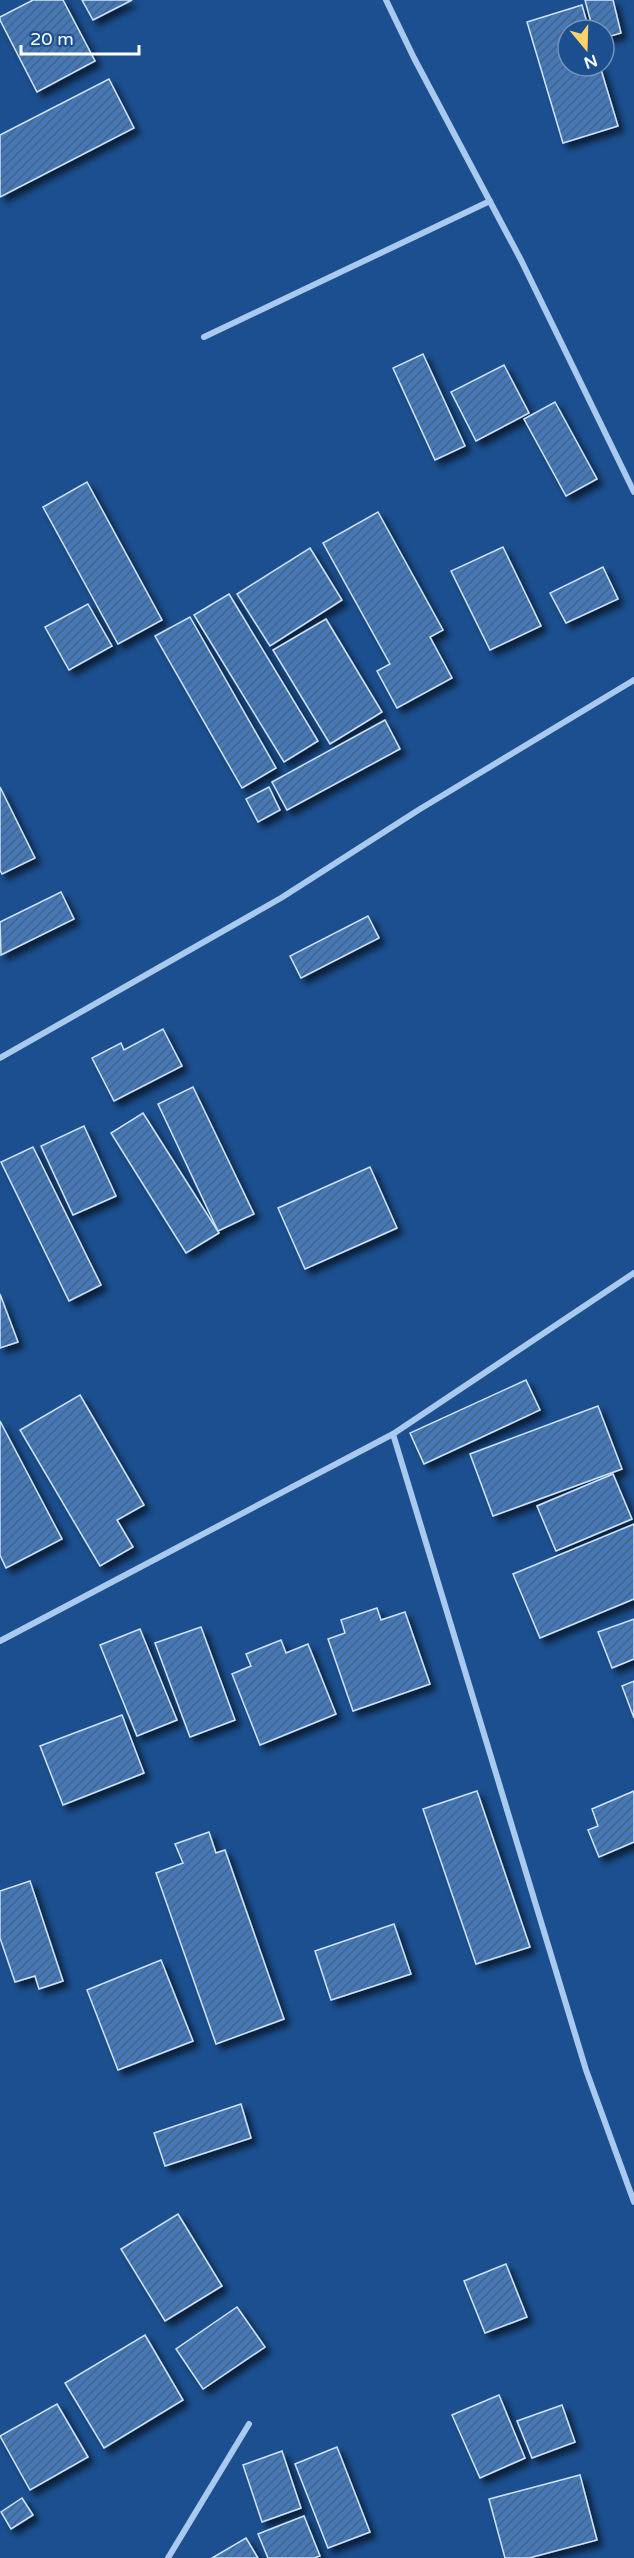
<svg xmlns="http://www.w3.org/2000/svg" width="634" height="2558" viewBox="0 0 634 2558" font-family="'Varela Round',sans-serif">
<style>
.building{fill:url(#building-hatch);stroke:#cfe3fa;stroke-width:1.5;filter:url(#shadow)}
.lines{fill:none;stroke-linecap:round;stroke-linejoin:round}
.minor{stroke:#a9c9ee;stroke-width:6}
</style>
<defs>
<pattern id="building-hatch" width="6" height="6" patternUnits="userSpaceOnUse" patternTransform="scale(1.5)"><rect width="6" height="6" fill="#4478b7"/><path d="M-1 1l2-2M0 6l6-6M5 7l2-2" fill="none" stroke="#486282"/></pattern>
<filter id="shadow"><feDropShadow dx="5.5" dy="5.5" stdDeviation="3" flood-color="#0009"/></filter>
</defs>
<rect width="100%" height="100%" fill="#1b4f8f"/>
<!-- building -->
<g class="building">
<polygon points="33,0 63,0 95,61 37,92 0,20 0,17"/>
<polygon points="82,0 132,0 93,20"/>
<polygon points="585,0 613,0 621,33 604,38 604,30 593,30"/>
<polygon points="582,5 589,30 568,30 568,66 600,66 618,126 563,143 527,22"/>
<polygon points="109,79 134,128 0,197 0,135"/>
<polygon points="423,354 465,446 435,460 393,368"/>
<polygon points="504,365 529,413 476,441 451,392"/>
<polygon points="555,402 597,479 566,496 524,419"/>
<polygon points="87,482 162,620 118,644 43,507"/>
<polygon points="378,512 443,630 430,637 452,678 397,708 377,671 390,664 323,543"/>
<polygon points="503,547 541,626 490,650 451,571"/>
<polygon points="310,548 342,600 270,646 237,594"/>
<polygon points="603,567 618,599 566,623 550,593"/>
<polygon points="229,594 318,741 284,762 194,615"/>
<polygon points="88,604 112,646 69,670 45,627"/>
<polygon points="190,617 276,768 242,788 155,636"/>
<polygon points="326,619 382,712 330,744 273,650"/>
<polygon points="385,720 400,749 287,810 272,782"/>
<polygon points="0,787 35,858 2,874 0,870"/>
<polygon points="269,787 280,810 258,822 246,799"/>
<polygon points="61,892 74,919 1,955 0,922"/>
<polygon points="368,916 379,938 301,978 290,956"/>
<polygon points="163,1029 182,1066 114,1101 92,1058 121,1043 124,1050"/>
<polygon points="193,1087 254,1214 218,1231 158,1104"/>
<polygon points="143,1113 219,1233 186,1253 111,1133"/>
<polygon points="84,1126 116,1196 73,1215 41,1146"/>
<polygon points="33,1147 101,1285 69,1301 1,1162"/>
<polygon points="370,1167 397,1228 305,1269 278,1208"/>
<polygon points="0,1294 18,1342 0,1348"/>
<polygon points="526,1380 540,1410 424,1464 410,1433"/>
<polygon points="80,1395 144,1505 117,1520 133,1547 100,1566 20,1430"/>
<polygon points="598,1406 622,1469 493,1516 470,1454"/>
<polygon points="0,1421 62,1539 6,1568 0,1555"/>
<polygon points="613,1474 632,1519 556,1551 537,1506"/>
<polygon points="634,1524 634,1599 540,1638 513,1574"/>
<polygon points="377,1608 381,1620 405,1612 430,1684 353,1711 328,1639 345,1633 341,1620"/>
<polygon points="634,1619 634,1659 612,1668 598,1632"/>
<polygon points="201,1627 235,1720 190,1737 155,1643"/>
<polygon points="140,1629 177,1720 137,1736 100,1645"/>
<polygon points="281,1640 286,1653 308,1644 336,1714 260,1745 232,1674 251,1666 246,1654"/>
<polygon points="634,1681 634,1718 622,1686"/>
<polygon points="122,1715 144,1773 63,1805 40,1746"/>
<polygon points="477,1791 530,1947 476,1964 423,1809"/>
<polygon points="634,1791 634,1842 599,1857 588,1830 598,1826 592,1809"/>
<polygon points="209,1832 216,1853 225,1850 284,2019 216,2044 156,1873 183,1863 175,1844"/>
<polygon points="30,1881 63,1981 39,1989 35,1976 15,1982 0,1938 0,1891"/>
<polygon points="394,1924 411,1974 331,2000 315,1951"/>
<polygon points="161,1960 193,2041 118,2070 87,1990"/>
<polygon points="241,2104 251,2138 165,2166 154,2133"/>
<polygon points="178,2214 222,2286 165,2321 121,2249"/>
<polygon points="506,2264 527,2317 485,2333 464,2281"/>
<polygon points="237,2307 265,2347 203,2389 176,2349"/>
<polygon points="145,2335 183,2400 104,2448 65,2383"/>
<polygon points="499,2395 525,2458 480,2478 452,2415"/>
<polygon points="57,2404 88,2457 30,2490 0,2436"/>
<polygon points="562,2405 575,2442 532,2458 517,2421"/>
<polygon points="337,2447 370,2532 328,2548 295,2464"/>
<polygon points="282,2451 301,2508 262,2522 243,2465"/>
<polygon points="580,2475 597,2540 529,2558 505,2558 489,2499"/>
<polygon points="22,2498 33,2515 11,2529 1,2512"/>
<polygon points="304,2516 320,2556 314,2558 268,2558 258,2534"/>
<polygon points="246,2538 258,2558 212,2558"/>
</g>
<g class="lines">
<!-- minor -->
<g class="minor">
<polyline points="386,0 414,58 521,260 634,492"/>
<polyline points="204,337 490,201"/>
<polyline points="0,1058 281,898 420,809 634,680"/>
<polyline points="393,1434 586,2070 634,2202"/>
<polyline points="0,1641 393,1434 634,1273"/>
<polyline points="168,2558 249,2424"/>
</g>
</g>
<!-- north arrow -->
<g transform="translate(586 48) rotate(161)"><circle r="28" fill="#1b4f8f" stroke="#7695bc" stroke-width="1.5"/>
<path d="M0-4.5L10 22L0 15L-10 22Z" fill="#ffd166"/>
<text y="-9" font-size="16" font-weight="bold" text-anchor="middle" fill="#ffffff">N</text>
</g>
<!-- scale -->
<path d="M21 45v9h118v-9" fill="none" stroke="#ffffff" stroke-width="3"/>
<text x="30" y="45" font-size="18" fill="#ffffff" stroke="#1b4f8f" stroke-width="4.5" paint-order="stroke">20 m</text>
</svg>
